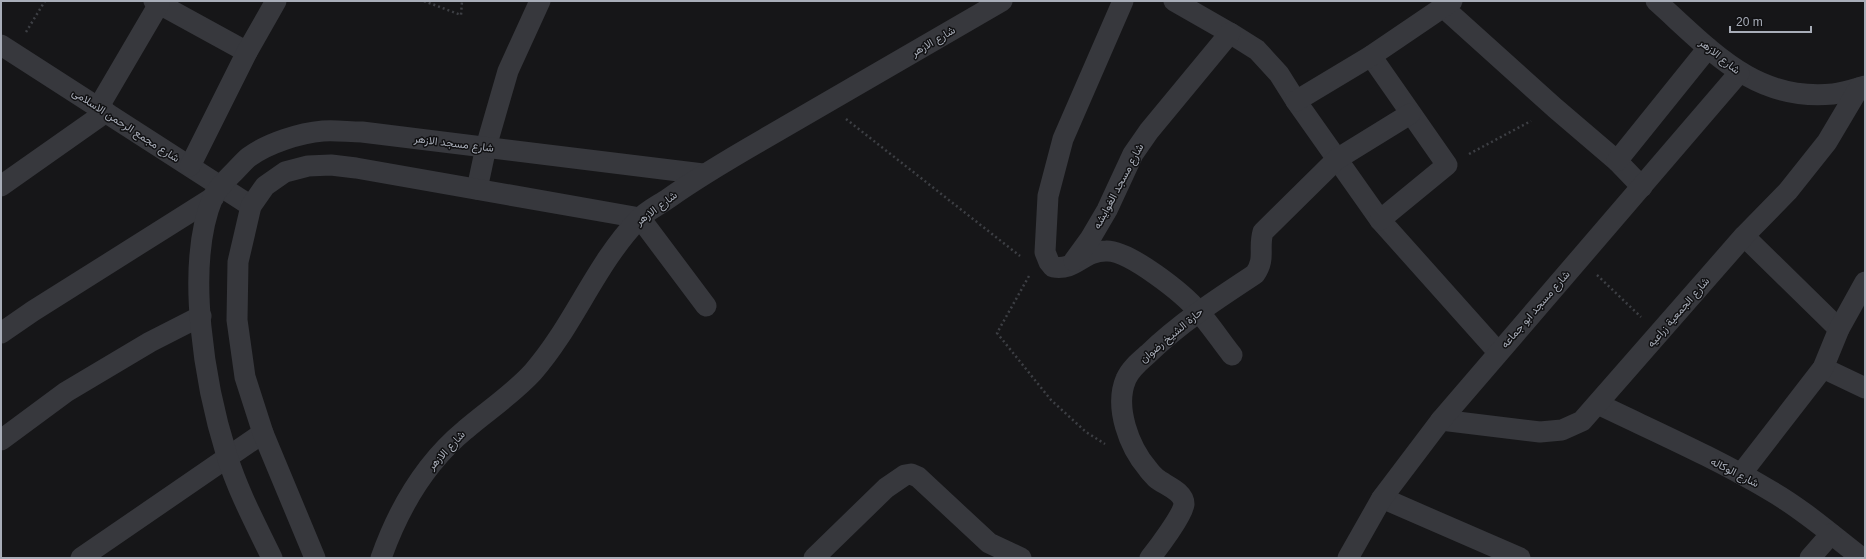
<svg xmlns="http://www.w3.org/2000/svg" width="1866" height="559" viewBox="0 0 1866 559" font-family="Arial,Vazirmatn,sans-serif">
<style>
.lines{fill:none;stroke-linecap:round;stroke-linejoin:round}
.path{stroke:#3d3f44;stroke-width:2.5;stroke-dasharray:2 3;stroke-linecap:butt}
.street{stroke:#37383d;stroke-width:21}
.labels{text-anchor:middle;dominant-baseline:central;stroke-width:3;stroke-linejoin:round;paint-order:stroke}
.street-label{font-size:11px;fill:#a8adb8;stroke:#111113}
</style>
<rect width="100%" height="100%" fill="#161618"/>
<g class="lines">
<!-- path -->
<g class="path">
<polyline points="424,1 461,15 462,1"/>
<polyline points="26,32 45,1"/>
<polyline points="846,119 1020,256"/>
<polyline points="1469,154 1531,121"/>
<polyline points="1597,275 1641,317"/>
<polyline points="1029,276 997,333 1051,400 1086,432 1105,444"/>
</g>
<!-- street -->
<g class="street">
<polyline points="154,1 247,52"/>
<path d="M1123 1 1063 139 1048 196 1045 252 1049 262 1053 267C1076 271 1082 251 1106 251 1129 250 1184 294 1199 312 1211 326 1221 341 1232 355"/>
<polyline points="1174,1 1230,33 1257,50 1279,74 1296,101 1380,220 1498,352"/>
<path d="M1656 1C1710 49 1754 102 1833 94 1843 93 1855 89 1865 86"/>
<polyline points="1444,8 1555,108 1617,161 1642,187"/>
<polyline points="1,45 251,206"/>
<polyline points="1371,56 1447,165 1380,220"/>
<polyline points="1296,101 1371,56 1452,1"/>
<polyline points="98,108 159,4"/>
<polyline points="1617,161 1708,48"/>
<polyline points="190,166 247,52 276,1"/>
<polyline points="1,186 106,112"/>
<polyline points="477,189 486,147 508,71 540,1"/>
<polyline points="1744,236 1839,329"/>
<polyline points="1074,261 1090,239 1107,210 1133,154 1149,131 1230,33"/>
<polyline points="1,333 33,311 214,197"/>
<polyline points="1823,368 1865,388"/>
<path d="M1598 404C1656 432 1716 458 1771 491 1804 510 1832 535 1862 558"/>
<polyline points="1441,420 1540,432 1562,430 1582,421 1744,236 1788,191 1827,142 1859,88"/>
<polyline points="1,440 66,392 150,342 201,316"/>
<polyline points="1741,474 1823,368 1839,329 1865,282"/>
<polyline points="1382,498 1520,558"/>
<polyline points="81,558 263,433"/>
<path d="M272 558C256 525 238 491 227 456 205 386 184 266 213 197 218 187 227 179 234 172 239 167 244 161 249 157 268 143 300 133 323 131 336 130 349 132 362 132L703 174"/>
<polyline points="315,558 263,433 245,377 237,320 238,262 251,206 265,186 285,172 308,166 331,165 356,168 640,218 706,306"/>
<path d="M381 558C398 510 425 463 465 430 487 411 513 394 533 372 574 325 595 265 638 220 646 211 659 205 669 198 700 176 731 158 764 139 843 93 922 47 1002 1"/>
<polyline points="814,558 886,488 905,475 911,474 918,477 989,543 1021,558"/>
<path d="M1150 558C1158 548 1183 515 1184 504 1184 491 1164 485 1156 478 1153 475 1150 472 1148 469 1129 447 1114 407 1126 379 1130 369 1140 361 1148 354 1180 323 1217 299 1255 274 1266 258 1258 249 1263 232L1337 159 1410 114"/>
<polyline points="1348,558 1382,498 1441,420 1739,73"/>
<polyline points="1810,558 1831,534"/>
</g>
</g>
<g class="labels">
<!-- street labels -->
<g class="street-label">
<text transform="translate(933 41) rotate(-30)">شارع الازهر</text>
<text transform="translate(1720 56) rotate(39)">شارع الازهر</text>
<text transform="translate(126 125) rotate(33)">شارع مجمع الرحمن الاسلامى</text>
<text transform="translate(454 143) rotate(7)">شارع مسجد الازهر</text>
<text transform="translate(1118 186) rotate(-62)">شارع مسجد الغوايشه</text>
<text transform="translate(656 208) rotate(-37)">شارع الازهر</text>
<text transform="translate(1535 309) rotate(-49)">شارع مسجد ابو جماعه</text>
<text transform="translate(1678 312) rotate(-49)">شارع الجمعية زراعيه</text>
<text transform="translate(1171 335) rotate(-40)">حارة الشيخ رضوان</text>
<text transform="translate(446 450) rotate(-47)">شارع الازهر</text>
<text transform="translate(1735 472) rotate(27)">شارع الوكاله</text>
</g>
</g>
<!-- border -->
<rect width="1866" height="559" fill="none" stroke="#a8adb8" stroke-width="4"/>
<!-- scale -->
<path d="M1730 26v6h81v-6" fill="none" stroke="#a8adb8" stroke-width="2"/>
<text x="1736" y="26" font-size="12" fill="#a8adb8" stroke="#111113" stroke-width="3" paint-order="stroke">20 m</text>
</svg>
